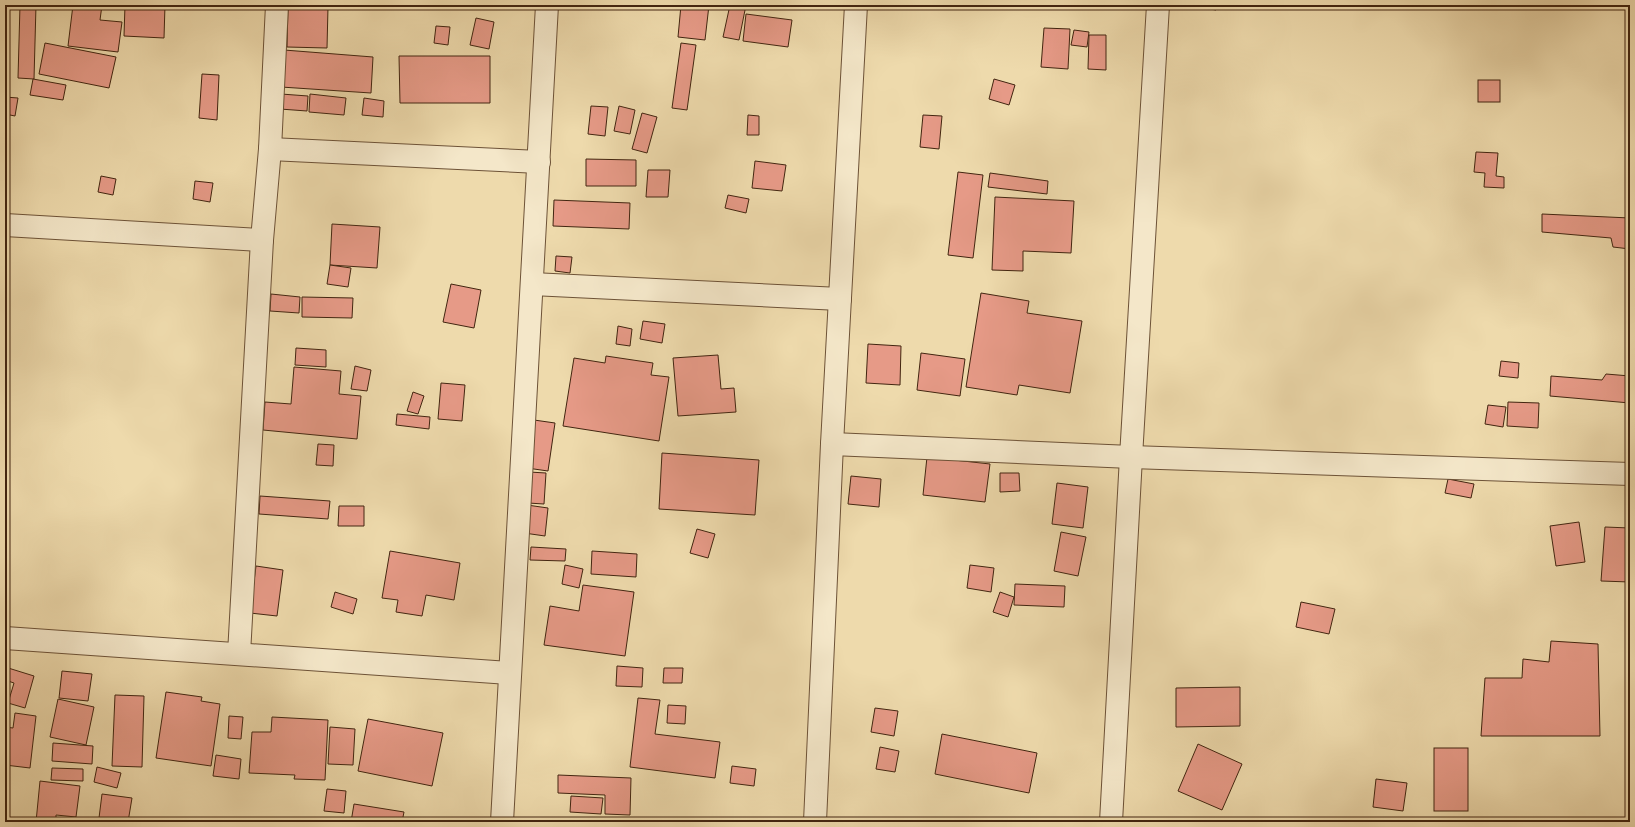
<svg xmlns="http://www.w3.org/2000/svg" width="1635" height="827" viewBox="0 0 1635 827" font-family="'IM FELL French Canon',serif">
<style>
.building{fill:#e69a87;stroke:#422510}
.lines{fill:none;stroke-linecap:round;stroke-linejoin:round}
.minor-casing{stroke:#6d5237;stroke-width:24}
.minor{stroke:#f4e7c9;stroke-width:22}
</style>
<rect width="100%" height="100%" fill="#eedaac"/>
<filter id="stains"><feTurbulence type="fractalNoise" baseFrequency=".005" numOctaves="4"/><feColorMatrix values="0 0 0 0 .2 0 0 0 0 .09 0 0 0 0 .02 0 0 0 .5 -.17"/></filter>
<radialGradient id="worn" r=".72"><stop offset=".6" stop-color="#630" stop-opacity="0"/><stop offset="1" stop-color="#630" stop-opacity=".3"/></radialGradient>
<!-- building -->
<g class="building">
<polygon points="20,5 36,5 34,79 18,78"/>
<polygon points="73,5 102,5 100,20 122,22 118,52 68,46"/>
<polygon points="125,5 165,5 164,38 124,36"/>
<polygon points="288,5 328,7 327,48 287,47"/>
<polygon points="681,5 709,5 705,40 678,37"/>
<polygon points="730,5 746,5 739,40 723,37"/>
<polygon points="1187,5 1217,5 1216,10"/>
<polygon points="746,14 792,20 788,47 743,41"/>
<polygon points="476,18 494,22 489,49 470,45"/>
<polygon points="436,26 450,27 448,45 434,43"/>
<polygon points="1044,28 1070,29 1068,69 1041,67"/>
<polygon points="1074,30 1089,32 1087,47 1071,45"/>
<polygon points="1089,35 1106,35 1106,70 1088,69"/>
<polygon points="45,43 116,57 109,88 39,74"/>
<polygon points="681,43 696,45 687,110 672,108"/>
<polygon points="284,50 373,57 371,93 281,87"/>
<polygon points="399,56 490,56 490,103 400,103"/>
<polygon points="202,74 219,75 217,120 199,118"/>
<polygon points="33,79 66,85 63,100 30,95"/>
<polygon points="994,79 1015,85 1009,105 989,99"/>
<rect x="1478" y="80" width="22" height="22"/>
<polygon points="281,94 308,96 307,111 280,109"/>
<polygon points="310,94 346,98 344,115 309,112"/>
<polygon points="5,97 18,98 15,116 5,114"/>
<polygon points="364,98 384,101 383,117 362,115"/>
<polygon points="591,106 608,107 605,136 588,134"/>
<polygon points="619,106 635,110 630,134 614,131"/>
<polygon points="642,113 657,117 647,153 632,149"/>
<polygon points="748,115 759,116 759,135 747,135"/>
<polygon points="923,115 942,116 939,149 920,147"/>
<polygon points="1476,152 1498,153 1496,176 1504,177 1504,188 1484,187 1485,173 1474,172"/>
<polygon points="586,159 636,160 636,186 586,186"/>
<polygon points="755,161 786,165 782,191 752,188"/>
<polygon points="648,170 670,170 668,197 646,197"/>
<polygon points="958,172 983,175 973,258 948,255"/>
<polygon points="990,173 1048,181 1047,194 988,187"/>
<polygon points="101,176 116,179 113,195 98,192"/>
<polygon points="195,181 213,183 210,202 193,199"/>
<polygon points="728,195 749,199 746,213 725,208"/>
<polygon points="995,197 1074,201 1071,253 1023,251 1023,271 992,270"/>
<polygon points="554,200 630,203 629,229 553,226"/>
<polygon points="1542,214 1630,218 1630,249 1613,247 1611,238 1542,232"/>
<polygon points="332,224 380,227 377,268 330,265"/>
<polygon points="556,256 572,257 570,273 555,271"/>
<polygon points="330,265 351,268 348,287 327,284"/>
<polygon points="451,284 481,290 474,328 443,322"/>
<polygon points="981,293 1029,301 1027,313 1082,321 1070,393 1019,385 1017,395 966,387"/>
<polygon points="271,294 300,297 299,313 270,311"/>
<polygon points="302,297 353,298 352,318 302,317"/>
<polygon points="643,321 665,324 662,343 640,339"/>
<polygon points="618,326 632,329 630,346 616,344"/>
<polygon points="868,344 901,346 900,385 866,383"/>
<polygon points="296,348 326,350 326,367 295,365"/>
<polygon points="921,353 965,359 960,396 917,390"/>
<polygon points="718,355 721,389 734,388 736,412 678,416 673,358"/>
<polygon points="606,356 653,363 651,375 669,377 659,441 563,426 574,358 605,363"/>
<polygon points="1501,361 1519,363 1518,378 1499,376"/>
<polygon points="355,366 371,370 367,391 351,389"/>
<polygon points="294,367 341,371 339,394 361,396 357,439 263,430 265,402 291,404"/>
<polygon points="1606,374 1630,376 1630,403 1550,396 1551,376 1602,380"/>
<polygon points="441,383 465,385 462,421 438,419"/>
<polygon points="413,392 424,396 418,414 407,411"/>
<polygon points="1508,402 1539,403 1538,428 1507,426"/>
<polygon points="1488,405 1506,407 1503,427 1485,424"/>
<polygon points="397,414 430,417 429,429 396,425"/>
<polygon points="534,420 555,423 548,471 527,468"/>
<polygon points="318,444 334,445 333,466 316,465"/>
<polygon points="662,453 759,460 755,515 659,509"/>
<polygon points="927,457 990,464 985,502 923,495"/>
<polygon points="529,472 546,473 544,504 528,503"/>
<polygon points="1000,473 1019,473 1020,491 1000,492"/>
<polygon points="851,476 881,479 879,507 848,504"/>
<polygon points="1448,479 1474,484 1471,498 1445,493"/>
<polygon points="1057,483 1088,487 1083,528 1052,524"/>
<polygon points="260,496 330,501 328,519 259,514"/>
<polygon points="527,505 548,508 545,536 524,533"/>
<polygon points="339,506 364,506 364,526 338,526"/>
<polygon points="1579,522 1585,562 1556,566 1550,526"/>
<polygon points="1605,527 1630,528 1630,582 1601,581"/>
<polygon points="697,529 715,534 708,558 690,553"/>
<polygon points="1061,532 1086,537 1078,576 1054,571"/>
<polygon points="531,547 566,549 565,561 530,560"/>
<polygon points="390,551 460,563 454,600 426,595 422,616 396,612 398,600 382,598"/>
<polygon points="592,551 637,554 636,577 591,574"/>
<polygon points="565,565 583,569 579,588 562,584"/>
<polygon points="970,565 994,568 991,592 967,588"/>
<polygon points="256,566 283,570 277,616 250,613"/>
<polygon points="1015,584 1065,586 1064,607 1014,605"/>
<polygon points="583,585 634,592 625,656 544,645 550,606 579,611"/>
<polygon points="335,592 357,599 353,614 331,607"/>
<polygon points="1000,592 1014,597 1008,617 993,612"/>
<polygon points="1301,602 1335,609 1329,634 1296,627"/>
<polygon points="1551,641 1598,644 1600,736 1481,736 1485,678 1522,678 1523,659 1549,662"/>
<polygon points="617,666 643,668 642,687 616,686"/>
<polygon points="5,667 34,676 25,708 8,703 14,683 5,680"/>
<polygon points="664,668 683,668 682,683 663,683"/>
<polygon points="62,671 92,674 88,701 59,698"/>
<polygon points="1240,687 1240,726 1176,727 1176,688"/>
<polygon points="166,692 202,697 201,701 220,704 211,766 156,758"/>
<polygon points="115,695 144,696 142,767 112,766"/>
<polygon points="638,698 660,700 655,734 720,742 715,778 630,767"/>
<polygon points="58,699 94,707 86,745 50,737"/>
<polygon points="668,705 686,706 685,724 667,723"/>
<polygon points="875,708 898,711 894,736 871,732"/>
<polygon points="15,713 36,716 30,768 5,765 5,727 13,728"/>
<polygon points="229,716 243,717 241,739 228,738"/>
<polygon points="272,717 328,720 325,780 294,779 295,775 249,773 252,732 271,732"/>
<polygon points="368,719 443,733 432,786 358,771"/>
<polygon points="330,727 355,729 353,765 328,764"/>
<polygon points="942,734 1037,753 1029,793 935,774"/>
<polygon points="53,743 93,746 92,764 52,761"/>
<polygon points="1198,744 1242,764 1222,810 1178,791"/>
<polygon points="880,747 899,751 895,772 876,769"/>
<rect x="1434" y="748" width="34" height="63"/>
<polygon points="216,755 241,759 239,779 213,776"/>
<polygon points="732,766 756,769 754,786 730,783"/>
<polygon points="97,767 121,773 117,788 94,782"/>
<polygon points="52,768 83,769 83,781 51,780"/>
<polygon points="558,775 631,778 630,815 605,814 605,795 558,793"/>
<polygon points="1376,779 1407,783 1403,811 1373,807"/>
<polygon points="40,781 80,786 76,817 56,815 56,822 36,822"/>
<polygon points="327,789 346,791 344,813 324,811"/>
<polygon points="102,794 132,798 128,822 99,818"/>
<polygon points="571,796 603,798 601,814 570,812"/>
<polygon points="354,804 404,812 402,822 351,822"/>
</g>
<g class="lines">
<!-- minor casing -->
<g class="minor-casing">
<g id="minor">
<polyline points="270,149 539,162"/>
<polyline points="5,225 262,240"/>
<polyline points="532,284 840,299"/>
<polyline points="832,444 1131,457 1630,474"/>
<polyline points="5,638 509,673"/>
<polyline points="239,654 262,240 270,149 277,5"/>
<polyline points="502,822 547,5"/>
<polyline points="815,822 832,444 856,5"/>
<polyline points="1111,822 1131,457 1158,5"/>
</g>
</g>
<!-- minor -->
<use href="#minor" class="minor"/>
</g>
<!-- margin -->
<rect width="1635" height="827" fill="none" stroke="#eedaac" stroke-width="20"/>
<rect x="6" y="6" width="1623" height="815" fill="none" stroke="#422510" stroke-width="2"/>
<rect x="10" y="10" width="1615" height="807" fill="none" stroke="#422510"/>
<rect width="100%" height="100%" filter="url(#stains)"/>
<rect width="100%" height="100%" fill="url(#worn)"/>
</svg>
